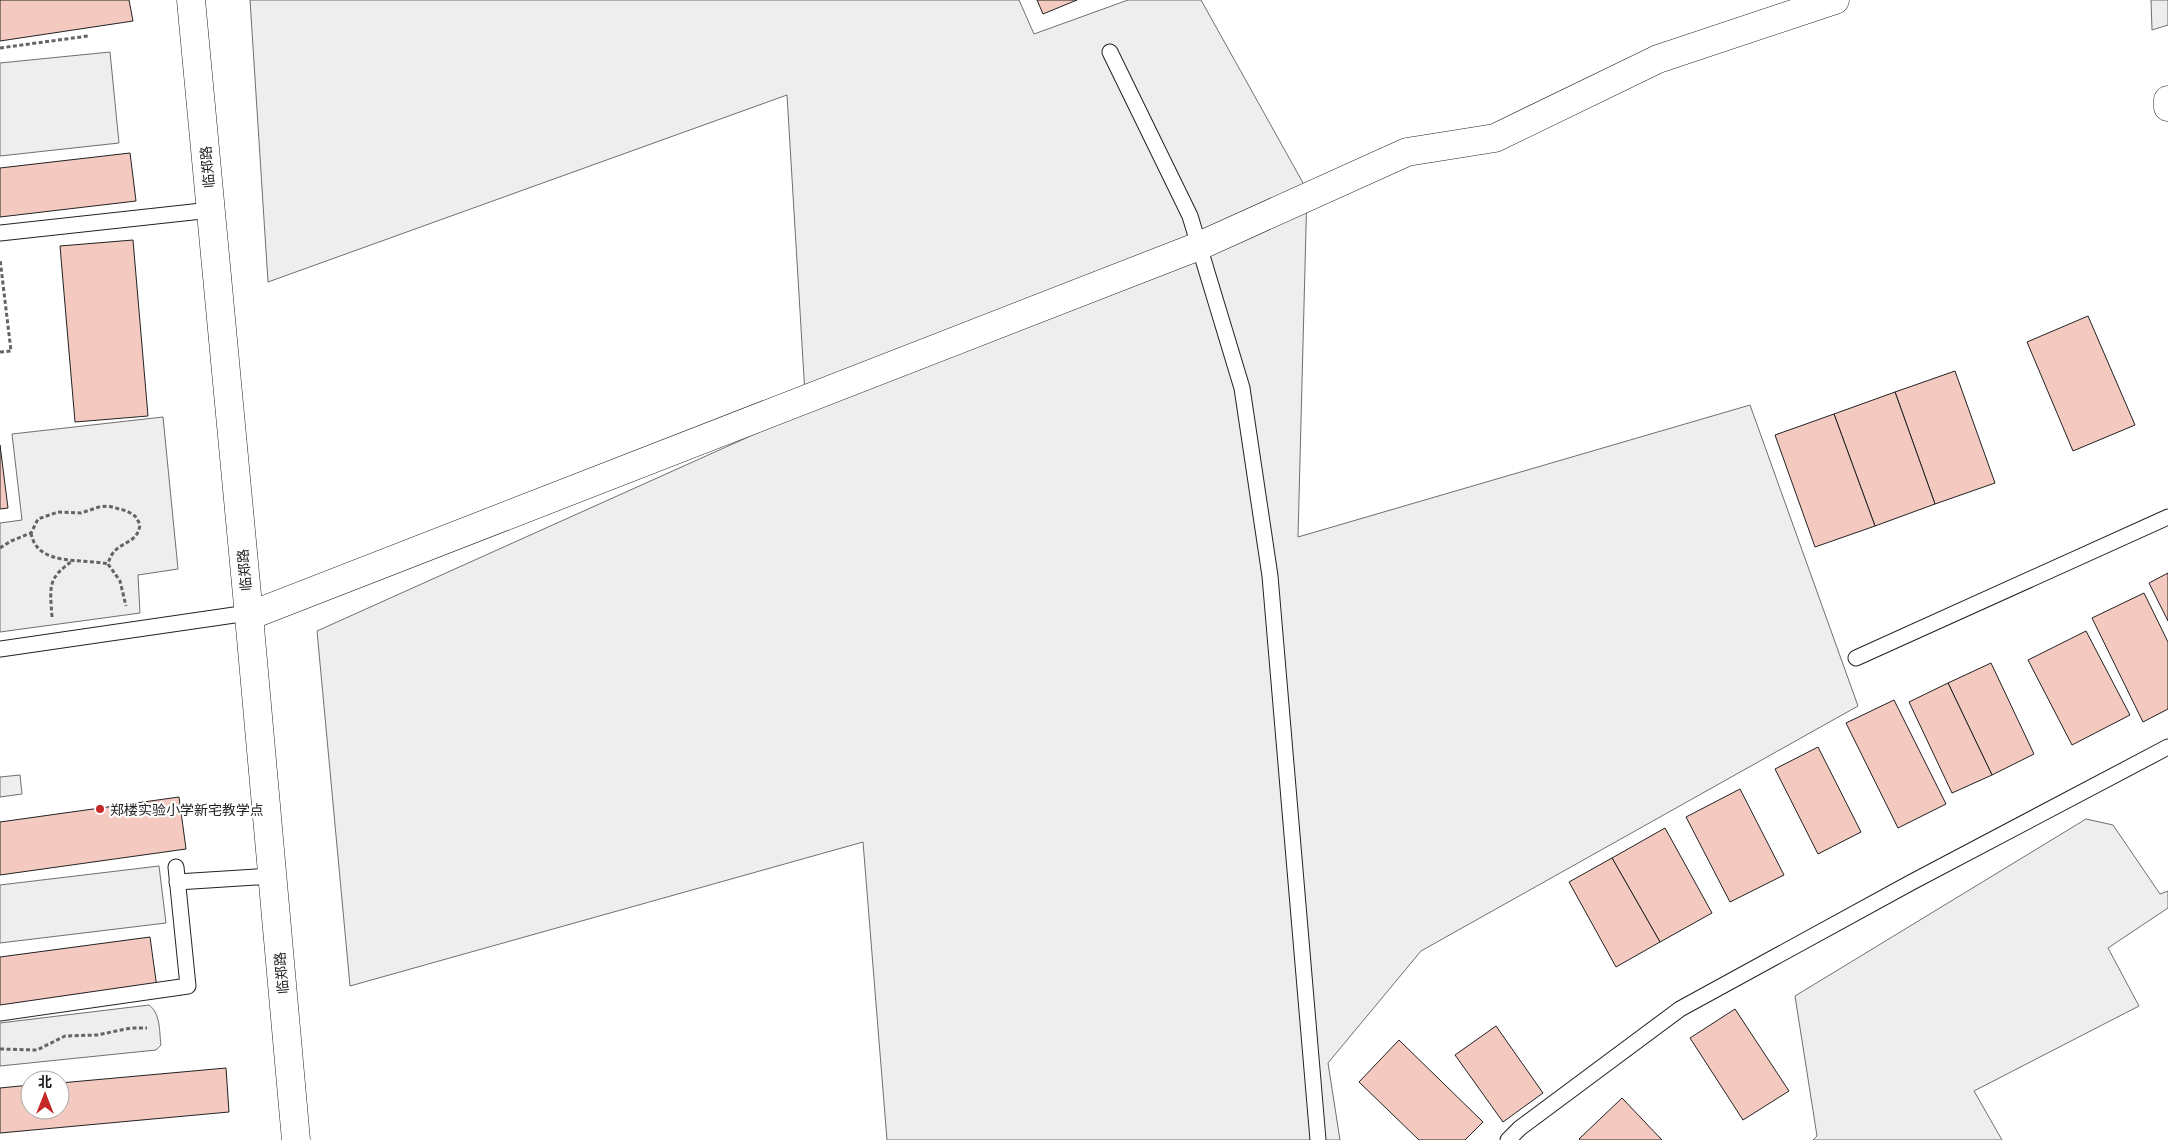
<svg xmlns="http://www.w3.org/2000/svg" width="2168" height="1140" viewBox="0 0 2168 1140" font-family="Manrope,'Noto Sans SC',sans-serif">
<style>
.green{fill:#eee;stroke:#6f6f6f}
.building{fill:#f3c9c0;stroke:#222}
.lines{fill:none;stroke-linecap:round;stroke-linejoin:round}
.lane-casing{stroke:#222;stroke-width:17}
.street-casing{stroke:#222;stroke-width:29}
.secondary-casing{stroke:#222;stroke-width:29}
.path{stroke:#646464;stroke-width:3;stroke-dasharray:4 2.5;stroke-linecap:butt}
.lane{stroke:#fff;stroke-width:15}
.street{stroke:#fff;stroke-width:28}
.secondary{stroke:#fff;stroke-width:28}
.poi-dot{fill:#c62828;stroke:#fff;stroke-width:2}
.labels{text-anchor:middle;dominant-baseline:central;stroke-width:4;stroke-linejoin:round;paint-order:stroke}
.street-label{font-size:14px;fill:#222;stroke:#fff}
.poi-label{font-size:14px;fill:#222;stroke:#fff;text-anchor:start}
</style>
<rect width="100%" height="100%" fill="#fff"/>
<!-- green -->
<g class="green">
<polygon points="250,0 1019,0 1034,34 1128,0 1201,0 1307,190 1298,537 1750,405 1858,706 1421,951 1328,1063 1340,1140 887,1140 863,842 350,986 317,631 806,411 787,95 268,282"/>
<polygon points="2151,0 2168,0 2168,25 2152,30"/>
<polygon points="110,52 119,143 0,156 0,63"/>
<polygon points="163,417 178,569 138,575 140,613 0,632 0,523 22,520 12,434"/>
<polygon points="20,775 22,794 0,797 0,777"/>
<polygon points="2086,819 2113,825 2160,894 2168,891 2168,908 2108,948 2139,1006 1974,1091 2002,1140 1813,1140 1817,1136 1795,996"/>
<polygon points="159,866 166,923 0,943 0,885"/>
<path d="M149 1005C161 1014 159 1031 161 1045L156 1050 0 1066V1023Z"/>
</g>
<!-- building -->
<g class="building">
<polygon points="0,0 129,0 133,21 0,41"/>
<polygon points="1037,0 1077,0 1043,14"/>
<polygon points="130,153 136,201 0,217 0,168"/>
<polygon points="133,240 148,416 75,422 60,246"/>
<polygon points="2088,316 2135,425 2073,451 2027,342"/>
<polygon points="1955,371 1995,483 1935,504 1895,392"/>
<polygon points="1895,392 1935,504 1875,526 1834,414"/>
<polygon points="1834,414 1875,526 1815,547 1775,435"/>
<polygon points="0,445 8,508 0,509"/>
<polygon points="2168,573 2168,621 2149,583"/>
<polygon points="2144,593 2168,642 2168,709 2143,722 2092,618"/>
<polygon points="2086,631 2130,715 2072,745 2028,660"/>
<polygon points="1991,663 2034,754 1992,775 1948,683"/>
<polygon points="1948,683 1992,775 1952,793 1909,702"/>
<polygon points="1894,700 1946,804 1898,828 1846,723"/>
<polygon points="1818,747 1861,832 1818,854 1775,769"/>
<polygon points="1740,789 1784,875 1730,902 1686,817"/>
<polygon points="179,797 186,849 0,875 0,822"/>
<polygon points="1665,828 1712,913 1660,942 1612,858"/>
<polygon points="1612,858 1660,942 1616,967 1569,882"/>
<polygon points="150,937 157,988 0,1009 0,957"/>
<polygon points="1735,1009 1789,1091 1743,1120 1690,1038"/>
<polygon points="1496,1026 1543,1093 1503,1122 1455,1055"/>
<polygon points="1399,1040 1483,1122 1465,1140 1419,1140 1359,1082"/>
<polygon points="226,1068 229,1112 0,1133 0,1088 30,1085 30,1110 60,1110 60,1083"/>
<polygon points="1622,1098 1662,1140 1580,1140 1579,1139"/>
</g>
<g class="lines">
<!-- lane casing -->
<g class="lane-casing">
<g id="lane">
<polyline points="1110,52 1190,216 1242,388 1270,576 1318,1140"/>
<polyline points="0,233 211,210"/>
<polyline points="0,649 248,613"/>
<polyline points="1856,658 2168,517"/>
<polyline points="177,882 272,876"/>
<polyline points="0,1013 188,986 176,867"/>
<polyline points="1508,1140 1520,1128 1680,1009 1912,882 2168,747"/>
</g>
</g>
<!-- street casing -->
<g class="street-casing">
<g id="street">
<polyline points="2168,100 2168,107"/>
<polyline points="249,616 1199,246 1407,152 1495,138 1658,59 1835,0"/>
</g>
</g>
<!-- secondary casing -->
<g class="secondary-casing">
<polyline id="secondary" points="191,0 249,616 296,1140"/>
</g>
<!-- path -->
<g class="path">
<polyline points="0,48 88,36"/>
<polyline points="0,352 11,351 0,259"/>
<path d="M31 533C37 567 82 558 108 564"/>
<path d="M0 548 11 541 31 533 38 519 58 512 81 513 99 507 108 506 127 511 135 516 140 524C138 547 114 539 108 564L120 581 126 606"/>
<path d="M52 617C50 586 47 578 74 560"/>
<polyline points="0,1049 37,1050 65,1036 97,1035 131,1028 147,1028"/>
</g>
<!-- lane -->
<use href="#lane" class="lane"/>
<!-- street -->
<use href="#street" class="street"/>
<!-- secondary -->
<use href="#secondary" class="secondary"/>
</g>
<!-- markers -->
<circle class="poi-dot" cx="100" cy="809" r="5"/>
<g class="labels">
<!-- street labels -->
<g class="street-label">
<text transform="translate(207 167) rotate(-95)">临郑路</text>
<text transform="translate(244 570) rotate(-95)">临郑路</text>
<text transform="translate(281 973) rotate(-95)">临郑路</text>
</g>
<!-- poi labels -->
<g class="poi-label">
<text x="110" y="809">郑楼实验小学新宅教学点</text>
</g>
</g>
<!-- north arrow -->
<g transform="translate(45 1095)"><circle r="24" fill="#ffffff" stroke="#a7a7a7"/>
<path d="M0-4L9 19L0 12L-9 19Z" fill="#c62828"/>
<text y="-8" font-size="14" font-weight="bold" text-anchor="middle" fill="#222222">北</text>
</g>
</svg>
